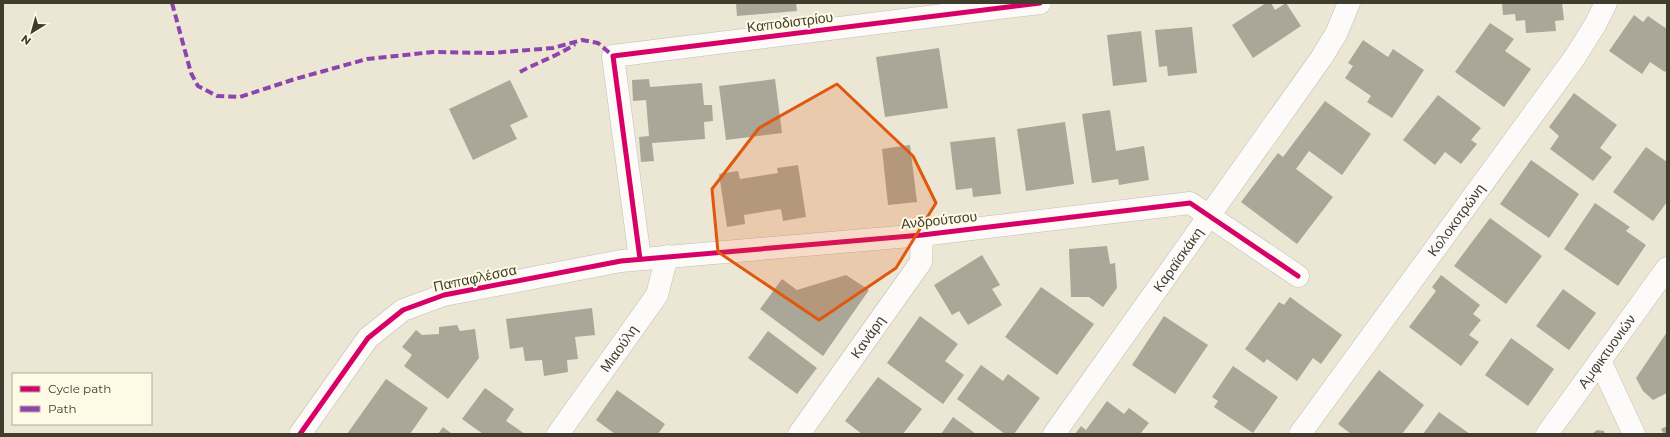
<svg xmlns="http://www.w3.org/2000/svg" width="1670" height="437" viewBox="0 0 1670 437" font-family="Montserrat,sans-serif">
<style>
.building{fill:#aaa798}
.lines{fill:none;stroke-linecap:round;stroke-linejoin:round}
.minor-casing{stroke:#c1beaf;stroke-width:23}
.minor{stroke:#fcfbf9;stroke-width:22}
.quiet{stroke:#8e44ad;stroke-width:4;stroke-dasharray:8 4;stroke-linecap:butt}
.cycleway-casing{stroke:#fefae6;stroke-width:8}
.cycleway{stroke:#d6006c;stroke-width:5}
.marked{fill:#e0580e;fill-opacity:0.2;stroke:#e0580e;stroke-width:3;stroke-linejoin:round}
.labels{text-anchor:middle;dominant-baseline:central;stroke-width:4;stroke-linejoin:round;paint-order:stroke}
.street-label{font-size:14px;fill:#403d2f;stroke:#fefae6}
</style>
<rect width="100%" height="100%" fill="#ebe7d4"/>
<!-- building -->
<g class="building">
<polygon points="736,3 796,3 797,11 737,16"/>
<polygon points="1266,3 1271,3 1275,10 1286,3 1301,26 1253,58 1232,25"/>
<polygon points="1502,3 1562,3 1564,20 1555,21 1556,31 1526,33 1525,20 1516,21 1515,14 1503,15"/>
<polygon points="1634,15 1643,22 1648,16 1667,29 1667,69 1665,72 1650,62 1642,74 1609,51"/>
<polygon points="1490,23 1514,39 1505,51 1531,69 1504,107 1455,72"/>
<polygon points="1192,27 1197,73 1168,76 1167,66 1159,67 1155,30"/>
<polygon points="1141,31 1147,82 1113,86 1107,35"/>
<polygon points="1363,40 1388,57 1393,49 1424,70 1392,118 1367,102 1371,96 1345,78 1353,66 1348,63"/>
<polygon points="939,48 948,108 885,117 876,57"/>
<polygon points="649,79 650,87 702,83 704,105 712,105 713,121 704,122 705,139 652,143 654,161 641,162 639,137 649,136 646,100 633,101 632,80"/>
<polygon points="775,79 782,133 726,140 719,86"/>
<polygon points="510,80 528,117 510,125 517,139 473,160 449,109"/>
<polygon points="1574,93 1617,125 1600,148 1612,157 1593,181 1550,149 1559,136 1549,127"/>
<polygon points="1438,95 1481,128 1471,140 1477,144 1461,164 1445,152 1435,165 1403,140"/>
<polygon points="1325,101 1371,134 1342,175 1309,151 1296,169 1333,197 1297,244 1241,202 1278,153 1283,157"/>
<polygon points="1110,110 1116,151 1144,146 1149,180 1119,185 1118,179 1092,183 1082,114"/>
<polygon points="1065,122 1074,184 1026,191 1017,129"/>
<polygon points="995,137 1001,194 973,197 972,188 956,190 950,142"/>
<polygon points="910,145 917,202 888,205 882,149"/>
<polygon points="1646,147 1667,162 1667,202 1653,221 1613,192"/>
<polygon points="1531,160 1579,194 1549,238 1500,204"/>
<polygon points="798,165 806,217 783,221 781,209 744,215 745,224 727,227 719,174 738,171 740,179 778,173 777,168"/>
<polygon points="1595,203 1630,227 1626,231 1646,245 1618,286 1564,249"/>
<polygon points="1490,218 1542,256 1506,304 1454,266"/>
<polygon points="1107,246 1110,264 1115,263 1117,288 1103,307 1089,297 1071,297 1069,249"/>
<polygon points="982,255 1000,285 992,289 1002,305 968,325 959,311 952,315 934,285"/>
<polygon points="846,275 869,290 823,356 760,309 782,279 797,290"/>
<polygon points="1441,275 1480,305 1473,314 1481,320 1469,335 1479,342 1461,366 1409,327 1436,291 1432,287"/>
<polygon points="1041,287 1094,324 1057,375 1005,337"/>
<polygon points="1563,289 1596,313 1569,350 1536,326"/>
<polygon points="1290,297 1342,335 1321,364 1313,358 1297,381 1267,359 1264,363 1245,349 1279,302 1284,305"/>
<polygon points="592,308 595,335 575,337 578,359 567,360 568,372 544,376 542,360 525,361 523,347 510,349 506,319"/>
<polygon points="920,316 958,344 945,361 964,375 943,404 887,363"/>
<polygon points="1164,316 1208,345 1175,394 1132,365"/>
<polygon points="457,325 460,331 475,329 479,358 448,399 404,366 412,355 402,347 416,330 422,335 439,334 439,327"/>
<polygon points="768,331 817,368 797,394 748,358"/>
<polygon points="1667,332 1667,393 1653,400 1643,391 1636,378"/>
<polygon points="1511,338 1554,369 1528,406 1485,375"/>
<polygon points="981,365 1003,381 1008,374 1040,398 1014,434 1005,434 957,399"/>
<polygon points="1233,366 1278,397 1253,433 1214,407 1218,401 1212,397"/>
<polygon points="1379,370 1424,405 1402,434 1351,434 1338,424"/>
<polygon points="878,377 922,409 903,434 862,434 845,421"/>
<polygon points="386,379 428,408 410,434 347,434"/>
<polygon points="485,388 514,409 506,421 525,434 483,434 462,419"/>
<polygon points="617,390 665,424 658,434 615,434 596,420"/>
<polygon points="1107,401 1124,414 1129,408 1149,423 1140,434 1075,434 1081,426 1086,430"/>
<polygon points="1439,412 1470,434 1423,434"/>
<polygon points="953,417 976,434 941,434"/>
<polygon points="1667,426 1667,434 1664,434 1661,429"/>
<polygon points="443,427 452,434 438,434"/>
<polygon points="1597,430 1604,431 1605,434 1592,434"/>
</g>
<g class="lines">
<!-- minor casing -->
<g class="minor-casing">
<g id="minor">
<polyline points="640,259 613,56 1040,3"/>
<polyline points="1600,361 1634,434"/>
<polyline points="300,434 368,338 403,310 444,295 621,261 922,235 1190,203 1298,276"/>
<path id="s1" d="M558 434 657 295 667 256"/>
<path id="s2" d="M799 434 921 262 922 235"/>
<path id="s3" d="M1054 434 1322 57 1336 34 1349 3"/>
<path id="s4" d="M1300 434 1575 57 1595 25 1606 3"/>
<path id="s5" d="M1547 434 1667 268"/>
</g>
</g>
<!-- minor -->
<use href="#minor" class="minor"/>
<!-- quiet -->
<g class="quiet">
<polyline points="172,3 191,73 198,86 217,96 240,97 295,79 367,59 433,52 492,53 553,48 582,40 598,43 613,56"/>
<path d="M520 72C538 62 558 56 575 44"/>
</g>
<!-- cycleway casing -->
<g class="cycleway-casing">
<g id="cycleway">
<polyline points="640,259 613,56 1040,3"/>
<polyline points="300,434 368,338 403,310 444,295 621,261 922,235 1190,203 1298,276"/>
</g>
</g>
<!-- cycleway -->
<use href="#cycleway" class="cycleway"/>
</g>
<!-- marked area -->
<path class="marked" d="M837 84 913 156 936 203 896 268 819 320 718 252 712 189 759 128Z"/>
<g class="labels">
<!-- street labels -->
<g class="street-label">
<text transform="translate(790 22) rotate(-7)">Καποδιστρίου</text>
<text transform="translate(939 220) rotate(-6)">Ανδρούτσου</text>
<text stroke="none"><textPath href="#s4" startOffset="265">Κολοκοτρώνη</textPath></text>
<text stroke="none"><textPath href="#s3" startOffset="214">Καραϊσκάκη</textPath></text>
<text transform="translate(475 278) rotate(-12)">Παπαφλέσσα</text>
<text stroke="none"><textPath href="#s2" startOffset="119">Κανάρη</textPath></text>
<text stroke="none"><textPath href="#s1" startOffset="105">Μιαούλη</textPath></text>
<text stroke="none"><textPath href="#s5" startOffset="102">Αμφικτυονιών</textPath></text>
</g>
</g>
<!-- border -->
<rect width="1670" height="437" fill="none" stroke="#403d2f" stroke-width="8"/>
<!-- legend -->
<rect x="12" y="373" width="140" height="52" fill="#fefae6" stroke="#b2ae9d"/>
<rect x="20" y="386" width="20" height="6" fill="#d6006c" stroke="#b2ae9d"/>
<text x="48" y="393" font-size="12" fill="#403d2f">Cycle path</text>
<rect x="20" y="406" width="20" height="6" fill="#8e44ad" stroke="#b2ae9d"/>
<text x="48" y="413" font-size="12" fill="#403d2f">Path</text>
<!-- north arrow -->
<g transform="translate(32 32) rotate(217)" stroke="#fefae6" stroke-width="3" paint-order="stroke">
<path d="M0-3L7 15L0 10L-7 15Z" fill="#403d2f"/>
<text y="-6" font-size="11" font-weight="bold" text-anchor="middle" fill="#403d2f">N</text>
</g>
</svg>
